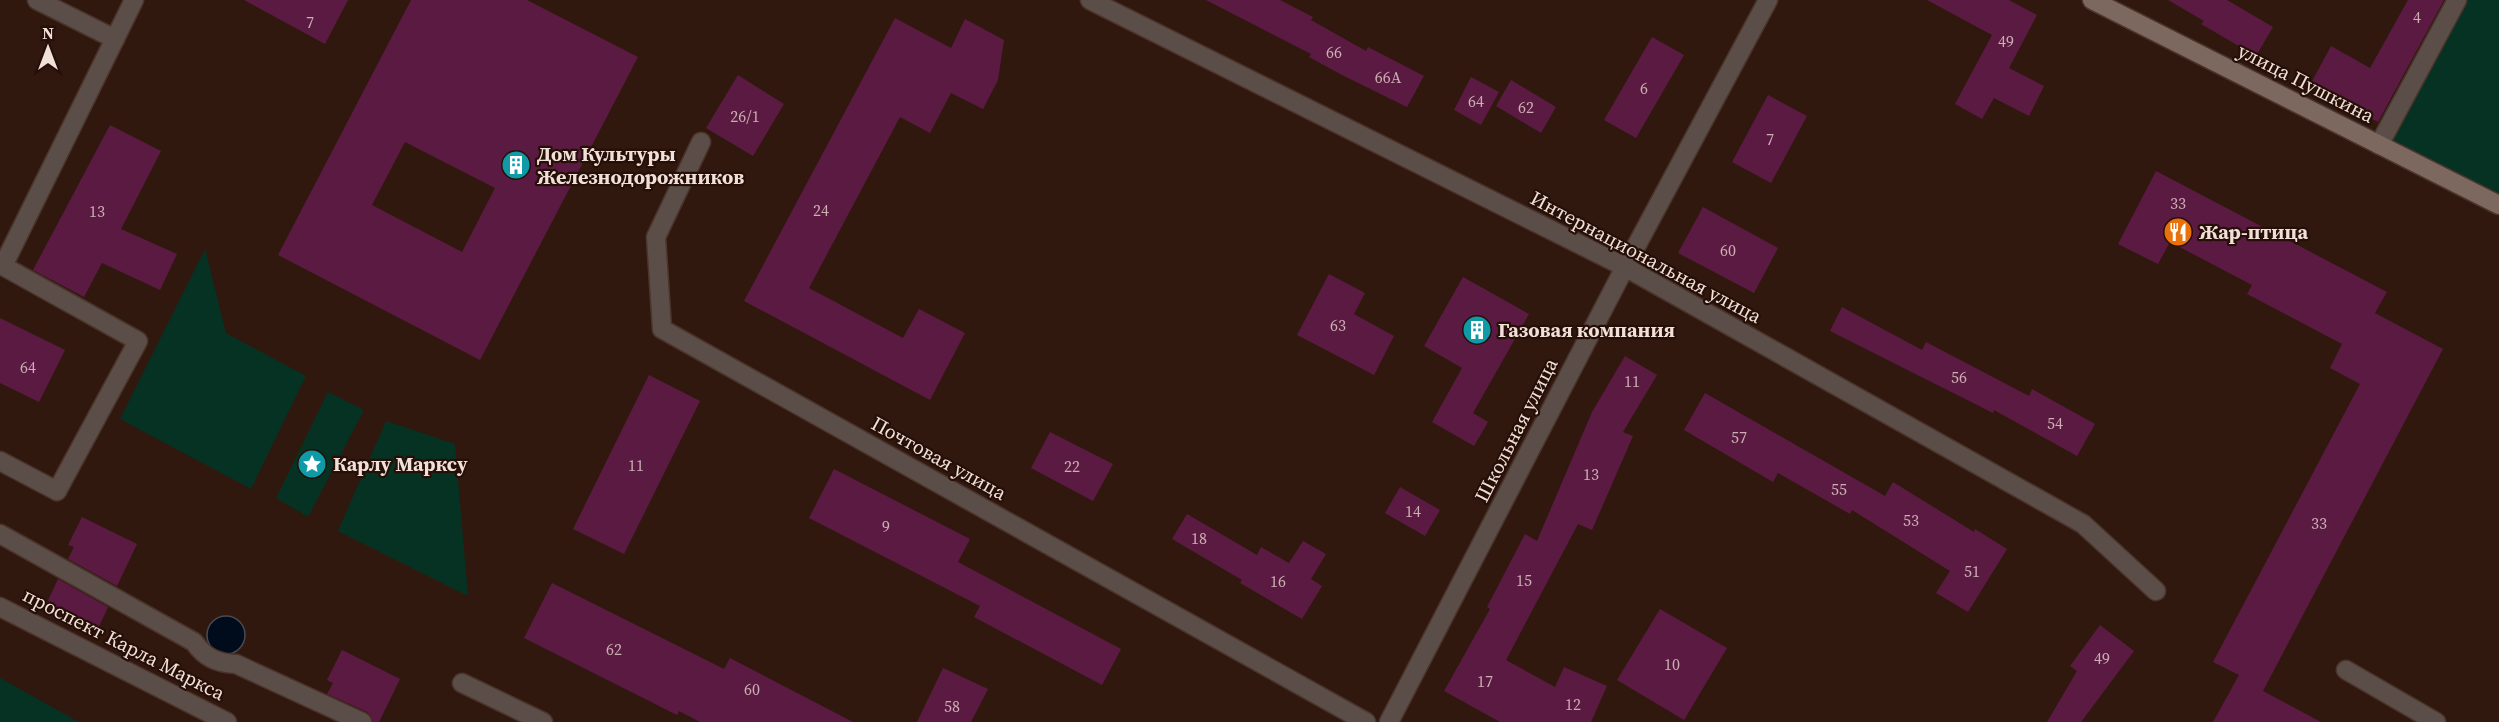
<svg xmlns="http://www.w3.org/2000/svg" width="2499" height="722" viewBox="0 0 2499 722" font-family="'Source Serif 4',serif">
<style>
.green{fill:#053223}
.water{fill:#000b1b;stroke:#484b54;stroke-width:1.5}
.building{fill:#5b1a42;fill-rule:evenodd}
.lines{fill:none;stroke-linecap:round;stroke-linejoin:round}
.pedestrian-casing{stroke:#4b342b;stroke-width:21}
.minor-casing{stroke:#4b342b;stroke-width:21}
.tertiary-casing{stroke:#4b342b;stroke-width:21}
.secondary-casing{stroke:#4b342b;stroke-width:21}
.pedestrian{stroke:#5b4e49;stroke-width:18}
.minor{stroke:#5b4e49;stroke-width:18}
.tertiary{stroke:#5b4e49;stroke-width:18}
.secondary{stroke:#7d6860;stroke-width:18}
.labels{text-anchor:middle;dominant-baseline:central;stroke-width:4.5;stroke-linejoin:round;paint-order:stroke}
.number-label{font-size:16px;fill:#ccaeb3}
.street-label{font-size:20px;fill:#f1e0d9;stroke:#260f06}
.poi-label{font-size:20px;font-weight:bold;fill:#f1e0d9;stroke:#260f06;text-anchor:start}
</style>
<rect width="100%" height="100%" fill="#30180f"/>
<!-- green -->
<g class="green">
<polygon points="2463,0 2499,0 2499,197 2385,141"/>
<polygon points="205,249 226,333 306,376 251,489 120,419"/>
<polygon points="328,392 364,410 308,517 276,498"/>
<polygon points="386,421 455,444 468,596 338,531"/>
<polygon points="0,678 79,722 0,722"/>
</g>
<!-- water -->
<circle class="water" cx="226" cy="635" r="19"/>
<!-- building -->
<g class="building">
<polygon points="244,0 348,0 325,44"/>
<path d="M411 0H527L638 57 480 360 278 255ZM405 142 495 188 462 252 372 205Z"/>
<polygon points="1206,0 1280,0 1313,17 1311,20 1366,51 1368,47 1424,76 1407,107 1342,75 1309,57 1311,54"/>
<polygon points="1927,0 2009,0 2037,15 2009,68 2044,86 2029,116 1994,98 1982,119 1955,104 1992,35"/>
<polygon points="2168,0 2227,0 2273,27 2256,56 2201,24 2204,21"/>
<polygon points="2408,0 2444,0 2378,122 2310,85 2331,46 2370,68"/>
<polygon points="895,18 951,48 965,19 1004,40 998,80 983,109 951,93 930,133 900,117 809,288 903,338 919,309 965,333 930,400 744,301"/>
<polygon points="1652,37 1684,55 1636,138 1604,120"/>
<polygon points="738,75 784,104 753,156 706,128"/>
<polygon points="1471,77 1499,92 1481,125 1454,110"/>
<polygon points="1511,80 1556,107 1541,133 1496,106"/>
<polygon points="1768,95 1807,116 1771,183 1732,162"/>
<polygon points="110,125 161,151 121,229 177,254 160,290 102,263 84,297 33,270"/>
<polygon points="2156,171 2387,292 2375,313 2443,349 2263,691 2321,722 2213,722 2239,675 2213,662 2360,384 2330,368 2342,344 2247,294 2252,285 2170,242 2158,264 2118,244"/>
<polygon points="1703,207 1778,248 1754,293 1678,253"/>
<polygon points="1329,274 1365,293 1354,314 1394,336 1374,375 1297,335"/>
<polygon points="1463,277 1529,314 1473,413 1488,422 1474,446 1432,422 1462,368 1424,346"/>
<polygon points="1842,307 1922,350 1926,342 2029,396 2032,389 2095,424 2077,456 1994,410 1993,413 1830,331"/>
<polygon points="0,318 65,350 39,402 0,383"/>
<polygon points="1625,356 1657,375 1623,432 1633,436 1592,530 1578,524 1506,660 1555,687 1564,667 1607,686 1591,722 1500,722 1444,691 1490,609 1487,607 1525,534 1537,541 1592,412"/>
<polygon points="649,375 700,401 624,554 573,529"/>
<polygon points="1705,393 1885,496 1893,482 1974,532 1975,529 2007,549 1968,612 1936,593 1950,571 1852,510 1850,514 1778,473 1773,482 1684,430"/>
<polygon points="1050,432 1113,464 1093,501 1031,468"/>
<polygon points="834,469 970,539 958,562 1121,649 1102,685 974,617 980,606 809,518"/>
<polygon points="1400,487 1440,510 1425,536 1385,513"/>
<polygon points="1187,514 1257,555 1261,547 1289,563 1303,541 1326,554 1311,579 1322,586 1302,619 1240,583 1242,580 1172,539"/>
<polygon points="82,517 137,544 117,586 68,559 74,547 68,545"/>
<polygon points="58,579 108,607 97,631 45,607"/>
<polygon points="552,583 724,669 730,658 853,722 700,722 679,711 677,715 524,638"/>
<polygon points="1660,609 1727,648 1684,720 1617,680"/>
<polygon points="2100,625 2134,651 2081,722 2047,722 2077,671 2070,666"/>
<polygon points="342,650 400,679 379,722 373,722 371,716 367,712 327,694 333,683 327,680"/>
<polygon points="943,668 988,689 971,722 917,722"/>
</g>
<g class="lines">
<!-- pedestrian casing -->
<g class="pedestrian-casing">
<path id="pedestrian" d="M0 534 194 642C205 658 217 663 236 664L362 722"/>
</g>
<!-- minor casing -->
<g class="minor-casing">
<g id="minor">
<polyline points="37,0 115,39"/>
<polyline points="1090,0 1625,267 2083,524 2156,591"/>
<polyline points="701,142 656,237 662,329 1366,722"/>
<polyline points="2379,145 2457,0"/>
<polyline points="57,491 138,341 3,266 134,0"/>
<polyline points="2346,670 2436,722"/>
<polyline points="1389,722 1625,267 1768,0"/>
</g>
</g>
<!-- tertiary casing -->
<g class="tertiary-casing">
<g id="tertiary">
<polyline points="0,461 57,491"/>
<polyline points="0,607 227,722"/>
<polyline points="462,683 543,722"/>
</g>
</g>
<!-- secondary casing -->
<g class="secondary-casing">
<polyline id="secondary" points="2092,0 2499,205"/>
</g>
<!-- pedestrian -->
<use href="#pedestrian" class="pedestrian"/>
<!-- minor -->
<use href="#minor" class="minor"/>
<!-- tertiary -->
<use href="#tertiary" class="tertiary"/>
<!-- secondary -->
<use href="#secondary" class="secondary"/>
</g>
<!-- icons -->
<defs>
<g id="building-disc" transform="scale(1.5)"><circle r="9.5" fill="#0f9aa8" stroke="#260f06"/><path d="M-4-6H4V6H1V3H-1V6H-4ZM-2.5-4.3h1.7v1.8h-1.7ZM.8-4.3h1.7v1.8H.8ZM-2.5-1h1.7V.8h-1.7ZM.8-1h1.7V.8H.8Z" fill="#fff"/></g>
<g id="restaurant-disc" transform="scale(1.5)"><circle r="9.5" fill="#e8710a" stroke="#260f06"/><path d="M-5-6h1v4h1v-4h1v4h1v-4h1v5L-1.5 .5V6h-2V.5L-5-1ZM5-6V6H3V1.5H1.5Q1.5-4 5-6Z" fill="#fff"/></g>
<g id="sight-disc" transform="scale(1.5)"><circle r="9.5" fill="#0f9aa8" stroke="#260f06"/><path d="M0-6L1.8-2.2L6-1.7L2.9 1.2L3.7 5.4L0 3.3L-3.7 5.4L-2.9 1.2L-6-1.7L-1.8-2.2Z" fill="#fff"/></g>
</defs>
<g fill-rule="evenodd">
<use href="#building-disc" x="516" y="165"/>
<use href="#restaurant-disc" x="2178" y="232"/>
<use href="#building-disc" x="1477" y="330"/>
<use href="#sight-disc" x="312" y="464"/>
</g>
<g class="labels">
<!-- number labels -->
<g class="number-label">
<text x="2417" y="17">4</text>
<text x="310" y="22">7</text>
<text x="2006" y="41">49</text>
<text x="1334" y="52">66</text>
<text x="1388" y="77">66А</text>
<text x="1644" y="88">6</text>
<text x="1476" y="101">64</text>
<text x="1526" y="107">62</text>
<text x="745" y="116">26/1</text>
<text x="1770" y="139">7</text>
<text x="2178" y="203">33</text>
<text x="821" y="210">24</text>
<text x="97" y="211">13</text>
<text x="1728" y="250">60</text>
<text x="1338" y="325">63</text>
<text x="28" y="367">64</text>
<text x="1959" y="377">56</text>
<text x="1632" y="381">11</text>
<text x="2055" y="423">54</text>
<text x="1739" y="437">57</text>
<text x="636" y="465">11</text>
<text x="1072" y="466">22</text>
<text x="1591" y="474">13</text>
<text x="1839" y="489">55</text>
<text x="1413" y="511">14</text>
<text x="1911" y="520">53</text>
<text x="2319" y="523">33</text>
<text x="886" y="526">9</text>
<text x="1199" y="538">18</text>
<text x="1972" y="571">51</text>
<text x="1524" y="580">15</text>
<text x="1278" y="581">16</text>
<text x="614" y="649">62</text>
<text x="2102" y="658">49</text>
<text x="1672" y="664">10</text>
<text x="1485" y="681">17</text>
<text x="752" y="689">60</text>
<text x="1573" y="704">12</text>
<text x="952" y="706">58</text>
</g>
<!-- street labels -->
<g class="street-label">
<text transform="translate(2306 83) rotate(27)">улица Пушкина</text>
<text transform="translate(1646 257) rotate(28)">Интернациональная улица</text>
<text transform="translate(1516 430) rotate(-63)">Школьная улица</text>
<text transform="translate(939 458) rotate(29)">Почтовая улица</text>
<text transform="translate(124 644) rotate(27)">проспект Карла Маркса</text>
</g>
<!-- poi labels -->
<g class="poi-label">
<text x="537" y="154">Дом Культуры<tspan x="537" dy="23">Железнодорожников</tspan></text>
<text x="2199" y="232">Жар-птица</text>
<text x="1498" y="330">Газовая компания</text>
<text x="333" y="464">Карлу Марксу</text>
</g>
</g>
<!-- north arrow -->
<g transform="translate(48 48)" stroke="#260f06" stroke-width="4.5" paint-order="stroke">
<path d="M0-4.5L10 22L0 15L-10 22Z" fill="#f1e0d9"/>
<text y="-9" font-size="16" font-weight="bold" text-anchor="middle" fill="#f1e0d9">N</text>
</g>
</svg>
